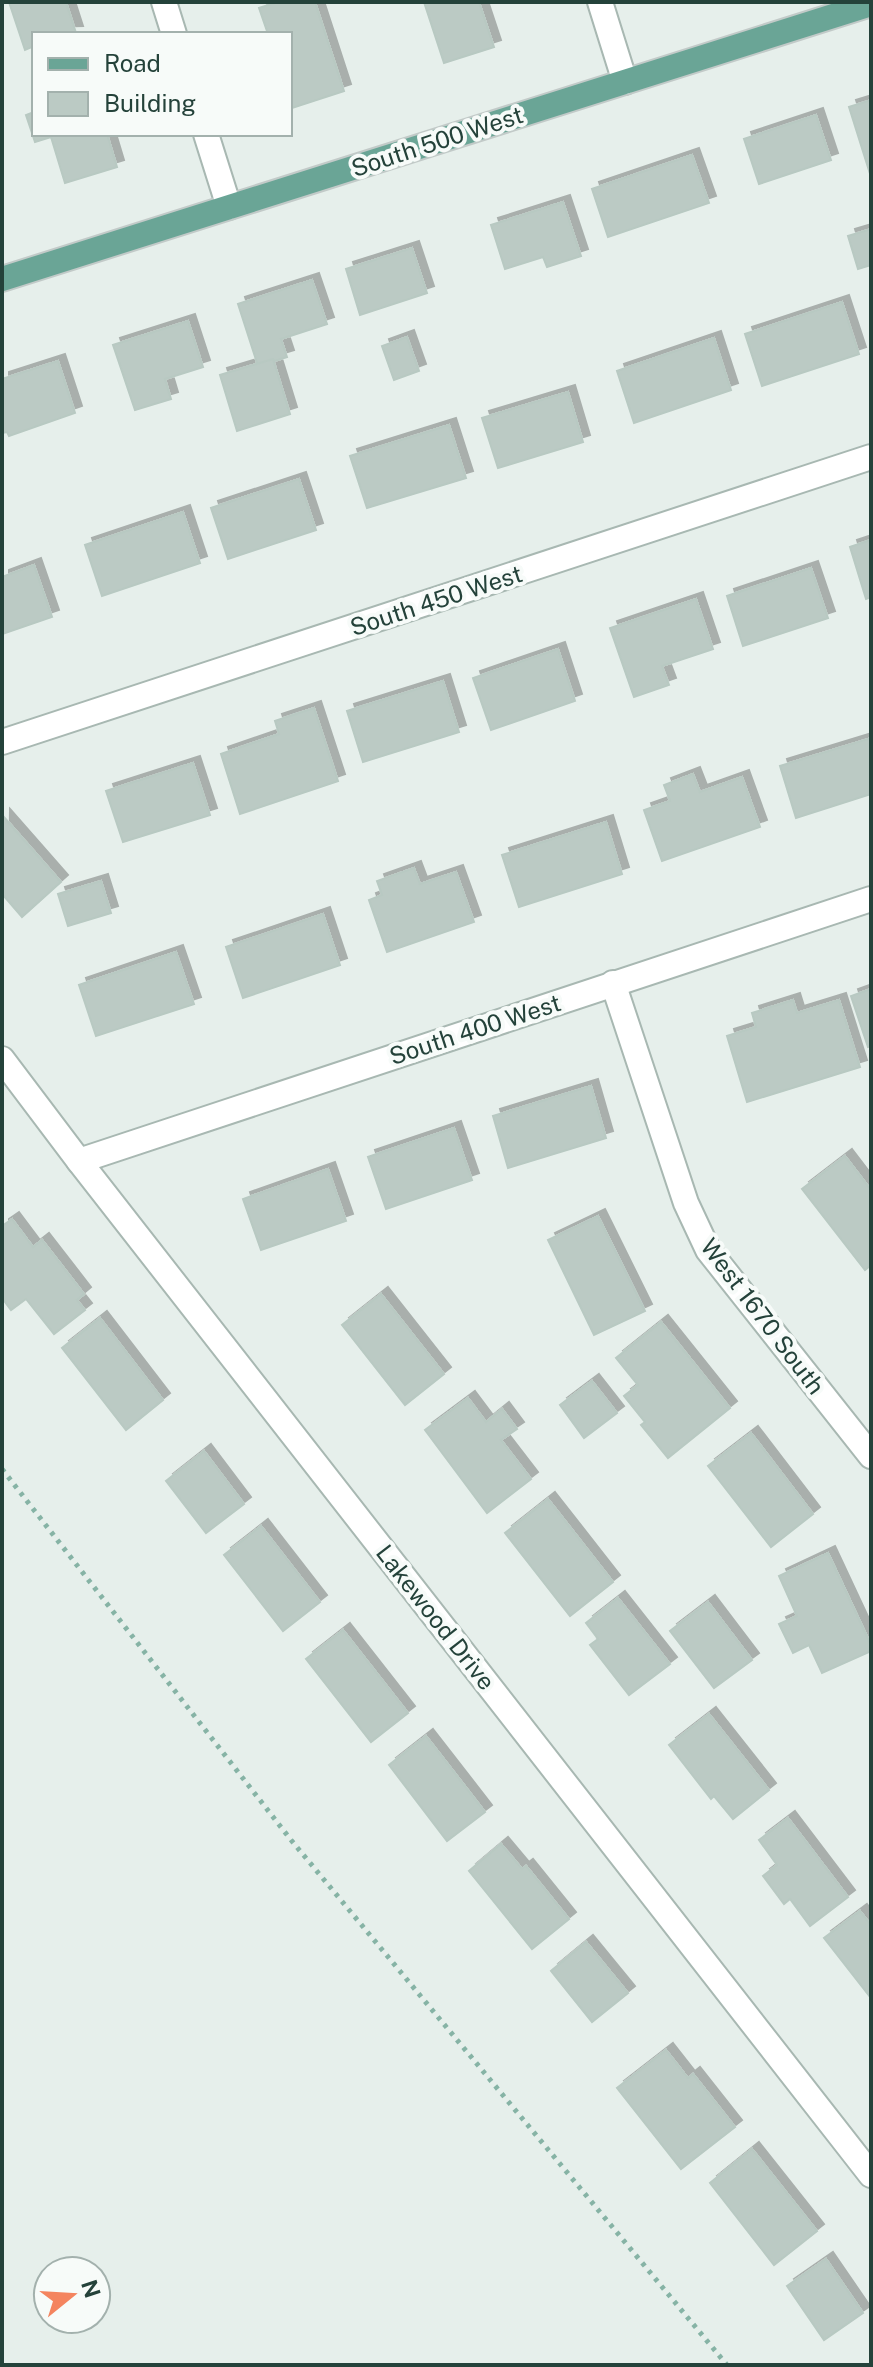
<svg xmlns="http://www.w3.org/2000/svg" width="873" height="2367" viewBox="0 0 873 2367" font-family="'Public Sans',sans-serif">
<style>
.building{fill:#bbcac4;stroke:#b8c9c2;stroke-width:2;filter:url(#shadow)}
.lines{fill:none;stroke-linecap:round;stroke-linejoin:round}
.minor-casing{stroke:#a8b8b2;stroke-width:28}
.major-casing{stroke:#c2cac8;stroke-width:28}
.path{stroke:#86b3a5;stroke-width:5;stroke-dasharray:4 6;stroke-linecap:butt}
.minor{stroke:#fff;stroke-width:24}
.major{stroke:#6aa596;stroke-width:24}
.labels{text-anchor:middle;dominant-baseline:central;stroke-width:8;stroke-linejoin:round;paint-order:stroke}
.street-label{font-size:24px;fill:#24423a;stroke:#f7fbf9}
</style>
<defs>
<filter id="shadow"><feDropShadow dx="7" dy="-7" stdDeviation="0" flood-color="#0004"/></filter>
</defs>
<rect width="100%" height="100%" fill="#e6efeb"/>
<!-- building -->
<g class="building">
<polygon points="9,2 66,2 76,33 34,34 34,46 25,50"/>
<polygon points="278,2 315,2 344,91 292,108 290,102 290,34 268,34 259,8"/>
<polygon points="424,2 479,2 494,47 444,63"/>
<polygon points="871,100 871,177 849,107"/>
<polygon points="34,112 34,134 107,134 117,167 65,183 51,137 35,142 26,115"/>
<polygon points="816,115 831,160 759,184 744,139"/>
<polygon points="692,155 709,203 608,237 592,189"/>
<polygon points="563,202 581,256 547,267 543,257 505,269 491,225"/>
<polygon points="871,229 871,265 858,269 848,236"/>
<polygon points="412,248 427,293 360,315 346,269"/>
<polygon points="312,280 327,324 281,339 287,357 258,366 238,304"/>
<polygon points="842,302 859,354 762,386 745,334"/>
<polygon points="188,321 203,367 165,379 171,399 135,410 113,345"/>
<polygon points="407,337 419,371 394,380 382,346"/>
<polygon points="714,338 731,390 634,423 617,371"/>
<polygon points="273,359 290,414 237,431 220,375"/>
<polygon points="58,361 75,413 9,436 7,432 2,433 2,379"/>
<polygon points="568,392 583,442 498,468 482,418"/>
<polygon points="449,425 466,478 367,508 350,456"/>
<polygon points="299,479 316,530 228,559 211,508"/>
<polygon points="183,512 200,563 102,596 85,545"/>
<polygon points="871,540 871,597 866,599 850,547"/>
<polygon points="34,565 52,617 2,634 2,577"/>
<polygon points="811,568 828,618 743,646 727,596"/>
<polygon points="696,599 713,649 662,666 669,685 634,697 610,628"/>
<polygon points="558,649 575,701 491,730 473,678"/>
<polygon points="443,681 459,732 363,762 347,711"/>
<polygon points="314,708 338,781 240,814 221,754 279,734 275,721"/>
<polygon points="871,738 871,794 796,818 780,766"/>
<polygon points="193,763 210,815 123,842 106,791"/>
<polygon points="693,774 700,792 742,777 760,827 662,861 644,810 670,801 664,785"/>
<polygon points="3,816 61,882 22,917 2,894"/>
<polygon points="606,822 622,874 519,907 502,855"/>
<polygon points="414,868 420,884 456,872 474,922 387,952 369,900 382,895 377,881"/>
<polygon points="101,881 111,913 68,926 58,894"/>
<polygon points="323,914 340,965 243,998 226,947"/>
<polygon points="176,952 194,1004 96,1036 79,985"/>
<polygon points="871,989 871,1046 868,1047 851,996"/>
<polygon points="793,1000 797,1013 839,1000 860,1067 747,1102 727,1036 756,1027 752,1013"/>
<polygon points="591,1086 606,1138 508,1168 493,1116"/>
<polygon points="454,1128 472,1180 386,1209 368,1157"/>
<polygon points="845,1156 871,1190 871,1265 865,1270 802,1189"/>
<polygon points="328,1169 346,1221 261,1250 243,1199"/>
<polygon points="598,1216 645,1311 594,1335 548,1240"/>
<polygon points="12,1219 33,1247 42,1240 84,1294 77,1300 85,1310 54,1334 26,1299 11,1310 2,1298 2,1226"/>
<polygon points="381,1294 444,1374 405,1405 342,1325"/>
<polygon points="100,1318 163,1400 126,1430 62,1348"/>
<polygon points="661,1322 730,1408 668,1458 641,1425 645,1422 624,1396 638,1385 616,1358"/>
<polygon points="592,1381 617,1413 584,1438 560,1405"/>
<polygon points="468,1398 486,1422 502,1409 517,1429 501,1440 531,1479 487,1513 425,1430"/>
<polygon points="751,1433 813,1514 771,1547 708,1466"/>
<polygon points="204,1451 244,1504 206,1533 166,1481"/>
<polygon points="548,1499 613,1582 570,1616 505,1533"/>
<polygon points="261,1526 320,1602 283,1631 224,1555"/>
<polygon points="828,1553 871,1645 871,1651 822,1673 809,1645 793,1653 779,1624 797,1616 779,1576"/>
<polygon points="618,1598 670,1664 629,1695 590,1645 598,1639 586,1623"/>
<polygon points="708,1602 752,1660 714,1688 670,1631"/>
<polygon points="343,1630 408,1713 371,1742 306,1659"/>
<polygon points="709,1714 769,1790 733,1819 714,1796 711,1799 669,1745"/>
<polygon points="426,1736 485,1812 447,1841 389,1765"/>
<polygon points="788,1818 848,1897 810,1926 790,1899 784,1904 763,1876 777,1865 759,1840"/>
<polygon points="501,1844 522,1869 526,1866 569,1919 532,1949 469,1871"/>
<polygon points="860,1911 871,1925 871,1998 824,1938"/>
<polygon points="586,1942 628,1993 592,2022 551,1971"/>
<polygon points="666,2050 688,2078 693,2074 735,2127 681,2169 617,2088"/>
<polygon points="752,2149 817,2231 774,2265 710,2183"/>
<polygon points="826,2259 863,2313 824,2340 787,2286"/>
</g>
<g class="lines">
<!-- minor casing -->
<g class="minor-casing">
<g id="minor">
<polyline points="164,2 174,34"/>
<polyline points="600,2 625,82"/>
<polyline points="206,134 229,207"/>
<polyline points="2,742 871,457"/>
<polyline points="613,983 686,1203 708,1250 871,1456"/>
<polyline points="2,1059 79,1161 871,2175"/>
<polyline points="79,1161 871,899"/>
</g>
</g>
<!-- major casing -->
<g class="major-casing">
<polyline id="major" points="2,279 871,4"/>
</g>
<!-- path -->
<polyline class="path" points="2,1469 291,1840 727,2365"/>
<!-- minor -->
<use href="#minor" class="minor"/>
<!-- major -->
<use href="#major" class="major"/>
</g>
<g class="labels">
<!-- street labels -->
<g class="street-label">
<text transform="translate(437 141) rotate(-18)">South 500 West</text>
<text transform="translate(436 600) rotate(-18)">South 450 West</text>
<text transform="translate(475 1029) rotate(-18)">South 400 West</text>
<text transform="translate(763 1316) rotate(53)">West 1670 South</text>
<text transform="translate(436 1617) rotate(52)">Lakewood Drive</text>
</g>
</g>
<!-- border -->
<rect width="873" height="2367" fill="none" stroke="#24423a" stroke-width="8"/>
<!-- legend -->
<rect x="32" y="32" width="260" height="104" fill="#f7fbf9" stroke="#a3b1ad" stroke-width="2"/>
<rect x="48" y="58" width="40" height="12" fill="#6aa596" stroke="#a3b1ad" stroke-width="2"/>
<text x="104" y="72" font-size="24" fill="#24423a">Road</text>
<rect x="48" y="92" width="40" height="24" fill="#bbcac4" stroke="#a3b1ad" stroke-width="2"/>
<text x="104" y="112" font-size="24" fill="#24423a">Building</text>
<!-- north arrow -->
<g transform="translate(72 2295) rotate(72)"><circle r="38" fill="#f7fbf9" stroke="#a3b1ad" stroke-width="2"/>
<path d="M0-6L14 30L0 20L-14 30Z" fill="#f4845f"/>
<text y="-12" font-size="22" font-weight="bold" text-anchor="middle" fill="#24423a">N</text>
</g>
</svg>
